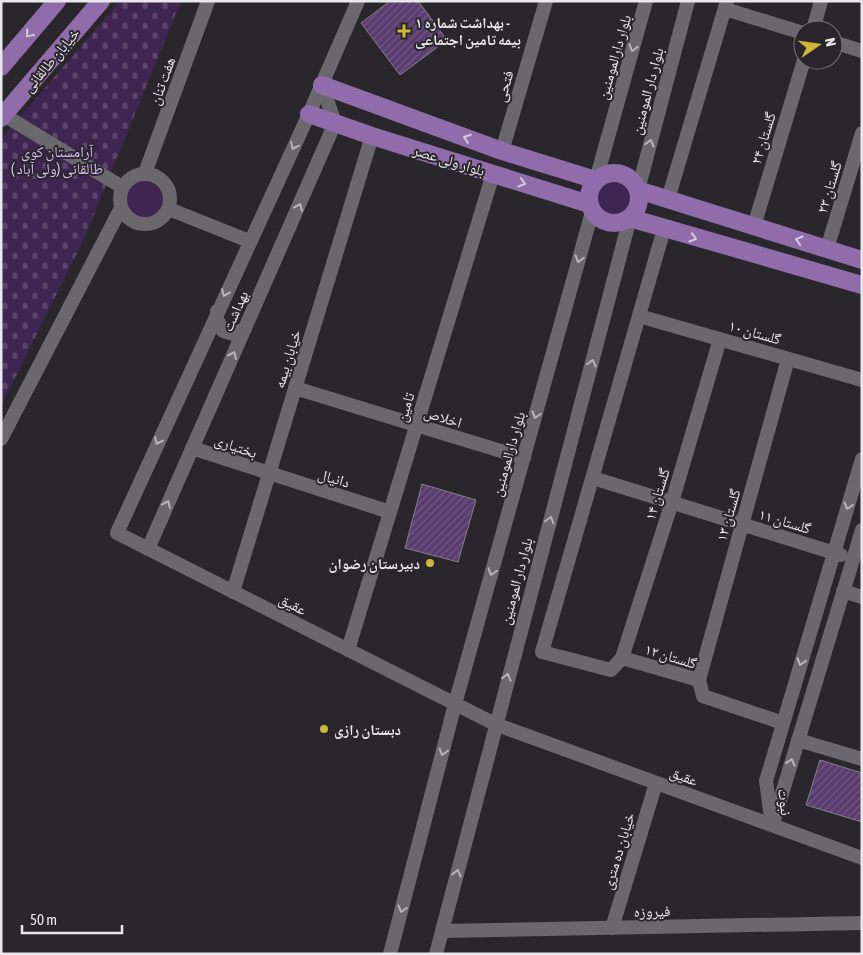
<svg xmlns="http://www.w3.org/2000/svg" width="863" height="955" viewBox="0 0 863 955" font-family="'Asap Condensed','Noto Naskh Arabic',sans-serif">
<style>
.grass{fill:#3f2552}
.cemetery{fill:url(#cemetery-stones)}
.building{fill:url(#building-hatch);stroke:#827f85}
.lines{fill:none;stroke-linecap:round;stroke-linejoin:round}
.minor{stroke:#6b686d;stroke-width:14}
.major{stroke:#906caa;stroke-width:18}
.oneway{stroke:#d3c9db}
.oneway2{stroke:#b7b5b9}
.poi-dot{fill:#ceb837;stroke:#2a272c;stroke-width:2}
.labels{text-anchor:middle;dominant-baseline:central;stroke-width:4;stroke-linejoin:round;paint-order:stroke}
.poi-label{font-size:15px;font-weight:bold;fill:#e9e8eb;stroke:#2a272c;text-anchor:start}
.street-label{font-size:15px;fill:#e9e8eb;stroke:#2a272c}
.park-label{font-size:15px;fill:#ddbbf9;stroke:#2a272c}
</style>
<defs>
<pattern id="cemetery-stones" width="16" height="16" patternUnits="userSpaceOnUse" patternTransform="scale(1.25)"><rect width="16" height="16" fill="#3f2552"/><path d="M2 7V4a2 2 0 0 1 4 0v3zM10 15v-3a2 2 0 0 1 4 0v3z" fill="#5b456b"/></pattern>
<pattern id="building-hatch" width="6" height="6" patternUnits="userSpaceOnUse" patternTransform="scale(1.25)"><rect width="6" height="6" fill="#593d6e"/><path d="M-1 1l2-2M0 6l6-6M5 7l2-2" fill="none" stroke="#715983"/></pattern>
</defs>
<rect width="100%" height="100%" fill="#2a272c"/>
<!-- grass -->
<g class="grass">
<circle cx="145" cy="198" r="22"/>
<circle cx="614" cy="198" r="20"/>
</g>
<!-- cemetery -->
<polygon class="cemetery" points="120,1 181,1 84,239 1,406 1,139"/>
<!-- building -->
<g class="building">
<polygon points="390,1 418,1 447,40 400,75 361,23"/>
<polygon points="422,484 476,500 458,562 405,548"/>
<polygon points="820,760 862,773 862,822 806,805"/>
</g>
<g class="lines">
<!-- minor -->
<g class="minor">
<polyline points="358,1 309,114 117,533 495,724 862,858"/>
<polyline points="725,9 803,33"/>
<polyline points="813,30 821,1"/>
<polyline points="833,42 862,51"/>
<polyline points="4,115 122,187"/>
<polyline points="502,151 546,1"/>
<polyline points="145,173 208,1"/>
<circle cx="145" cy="199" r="25"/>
<polyline points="596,180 646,1"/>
<polyline points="638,190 688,1"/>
<polyline points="668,199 727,1"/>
<polyline points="169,209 249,241"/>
<polyline points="754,226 804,60"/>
<polyline points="664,229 542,652 611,670 622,658 699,680"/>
<polyline points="827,249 862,133"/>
<polyline points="217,311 217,319 223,331 233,334 245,329"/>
<polyline points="639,316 862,380"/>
<polyline points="295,388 524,458"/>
<polyline points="1,439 121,208"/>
<polyline points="192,448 390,512"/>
<polyline points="593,478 841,555"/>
<polyline points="148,549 335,123 322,85"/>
<polyline points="843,591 862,597"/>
<polyline points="233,592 372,136"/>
<polyline points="348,650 493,174"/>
<polyline points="622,658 672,502 720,339"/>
<polyline points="699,680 788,359"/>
<polyline points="699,680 703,696 783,723"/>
<polyline points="798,740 862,759"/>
<polyline points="774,820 862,530"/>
<polyline points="772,825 766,781 862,459"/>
<polyline points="612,928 656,783"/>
<polyline points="442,931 862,923"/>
<polyline points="390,954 455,704 592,212"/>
<polyline points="436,954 630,218"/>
</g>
<!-- major -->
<g class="major">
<polyline points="1,67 57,1"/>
<polyline points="322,85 502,151 596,180"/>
<polyline points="309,114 372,136 589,204"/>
<polyline points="1,118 101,1"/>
<circle cx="614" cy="198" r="25"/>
<polyline points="638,190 862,260"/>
<polyline points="630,218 862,285"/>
</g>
</g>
<!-- one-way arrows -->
<defs><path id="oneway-chevron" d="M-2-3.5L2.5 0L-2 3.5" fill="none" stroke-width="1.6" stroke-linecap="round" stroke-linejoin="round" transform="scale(1.25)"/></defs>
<g class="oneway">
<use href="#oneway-chevron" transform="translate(29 34) rotate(130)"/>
<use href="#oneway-chevron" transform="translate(467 138) rotate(-160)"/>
<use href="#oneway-chevron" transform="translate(522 183) rotate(17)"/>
<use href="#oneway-chevron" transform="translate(693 238) rotate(16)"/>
<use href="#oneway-chevron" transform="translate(799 240) rotate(-163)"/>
</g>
<g class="oneway2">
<use href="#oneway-chevron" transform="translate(633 48) rotate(106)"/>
<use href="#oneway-chevron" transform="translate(650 143) rotate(-75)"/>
<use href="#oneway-chevron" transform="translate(294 146) rotate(115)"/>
<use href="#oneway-chevron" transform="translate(299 207) rotate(-66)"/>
<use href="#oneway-chevron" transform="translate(579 259) rotate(106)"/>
<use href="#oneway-chevron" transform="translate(225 293) rotate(114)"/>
<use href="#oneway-chevron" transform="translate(233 355) rotate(-66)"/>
<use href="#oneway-chevron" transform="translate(592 363) rotate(-75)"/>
<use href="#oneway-chevron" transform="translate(536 415) rotate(106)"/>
<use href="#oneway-chevron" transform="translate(158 441) rotate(114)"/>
<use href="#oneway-chevron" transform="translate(167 504) rotate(-66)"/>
<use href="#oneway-chevron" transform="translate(848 506) rotate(107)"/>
<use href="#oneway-chevron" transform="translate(550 520) rotate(-75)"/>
<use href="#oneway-chevron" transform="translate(492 572) rotate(106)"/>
<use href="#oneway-chevron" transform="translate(801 662) rotate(107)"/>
<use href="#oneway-chevron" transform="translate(507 677) rotate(-75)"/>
<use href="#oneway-chevron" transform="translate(443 752) rotate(105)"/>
<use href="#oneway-chevron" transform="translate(791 762) rotate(-73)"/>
<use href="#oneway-chevron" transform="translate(457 873) rotate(-76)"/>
<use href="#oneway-chevron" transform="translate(402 909) rotate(105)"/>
</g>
<!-- markers -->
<g class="poi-dot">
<path d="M401.5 23.5h5v5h5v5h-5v5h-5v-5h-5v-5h5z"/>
<circle cx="430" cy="563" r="5"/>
<circle cx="324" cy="729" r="5"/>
</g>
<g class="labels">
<!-- poi labels -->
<g class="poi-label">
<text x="415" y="22">بهداشت شماره ۱ -<tspan x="415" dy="17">بیمه تامین اجتماعی</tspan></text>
<text x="420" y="563" text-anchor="end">دبیرستان رضوان</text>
<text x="334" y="729">دبستان رازی</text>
</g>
<!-- street labels -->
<g class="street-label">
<text transform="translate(614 57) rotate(-74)">بلوار دارالمومنین</text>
<text transform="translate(51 60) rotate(-50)">خیابان طالقانی</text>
<text transform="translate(162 81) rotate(-70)">هفت تنان</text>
<text transform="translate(504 86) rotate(-74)">فتحی</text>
<text transform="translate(647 91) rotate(-75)">بلوار دار المومنین</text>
<text transform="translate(763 138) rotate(-73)">گلستان ۲۴</text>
<text transform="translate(449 160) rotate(17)">بلوار ولی عصر</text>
<text transform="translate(829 187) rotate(-73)">گلستان ۲۳</text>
<text transform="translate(235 311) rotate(-66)">بهداشت</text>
<text transform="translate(755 332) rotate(16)">گلستان ۱۰</text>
<text transform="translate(287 359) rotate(-73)">خیابان بیمه</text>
<text transform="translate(405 407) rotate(-73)">تامین</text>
<text transform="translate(443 417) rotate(17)">اخلاص</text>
<text transform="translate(236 446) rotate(19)">بختیاری</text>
<text transform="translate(508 454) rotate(-74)">بلوار دارالمومنین</text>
<text transform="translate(334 478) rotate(17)">دانیال</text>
<text transform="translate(657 494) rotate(-73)">گلستان ۱۴</text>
<text transform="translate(728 515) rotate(-74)">گلستان ۱۳</text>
<text transform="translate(785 521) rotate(17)">گلستان ۱۱</text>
<text transform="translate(516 581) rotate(-75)">بلوار دار المومنین</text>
<text transform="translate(293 604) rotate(27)">عقیق</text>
<text transform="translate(671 656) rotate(17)">گلستان ۱۲</text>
<text transform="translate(684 776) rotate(20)">عقیق</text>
<text transform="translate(785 802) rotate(83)">نبوت</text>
<text transform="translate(618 851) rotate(-73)">خیابان ده متری</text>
<text transform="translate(652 911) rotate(-1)">فیروزه</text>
</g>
<!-- park labels -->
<g class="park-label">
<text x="57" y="151">آرامستان کوی<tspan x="57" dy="17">طالقانی (ولی آباد )</tspan></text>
</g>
</g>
<!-- border -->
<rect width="863" height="955" fill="none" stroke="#e9e8eb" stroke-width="5"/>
<!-- north arrow -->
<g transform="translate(818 45) rotate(77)"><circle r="24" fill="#2a272c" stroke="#767478"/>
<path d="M0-4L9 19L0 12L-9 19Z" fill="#ceb837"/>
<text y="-8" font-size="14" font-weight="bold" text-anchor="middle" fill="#e9e8eb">N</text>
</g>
<!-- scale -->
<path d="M22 925v8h100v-8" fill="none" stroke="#e9e8eb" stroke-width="2.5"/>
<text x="30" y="925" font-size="15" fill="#e9e8eb" stroke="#2a272c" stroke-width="4" paint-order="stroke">50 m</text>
</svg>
